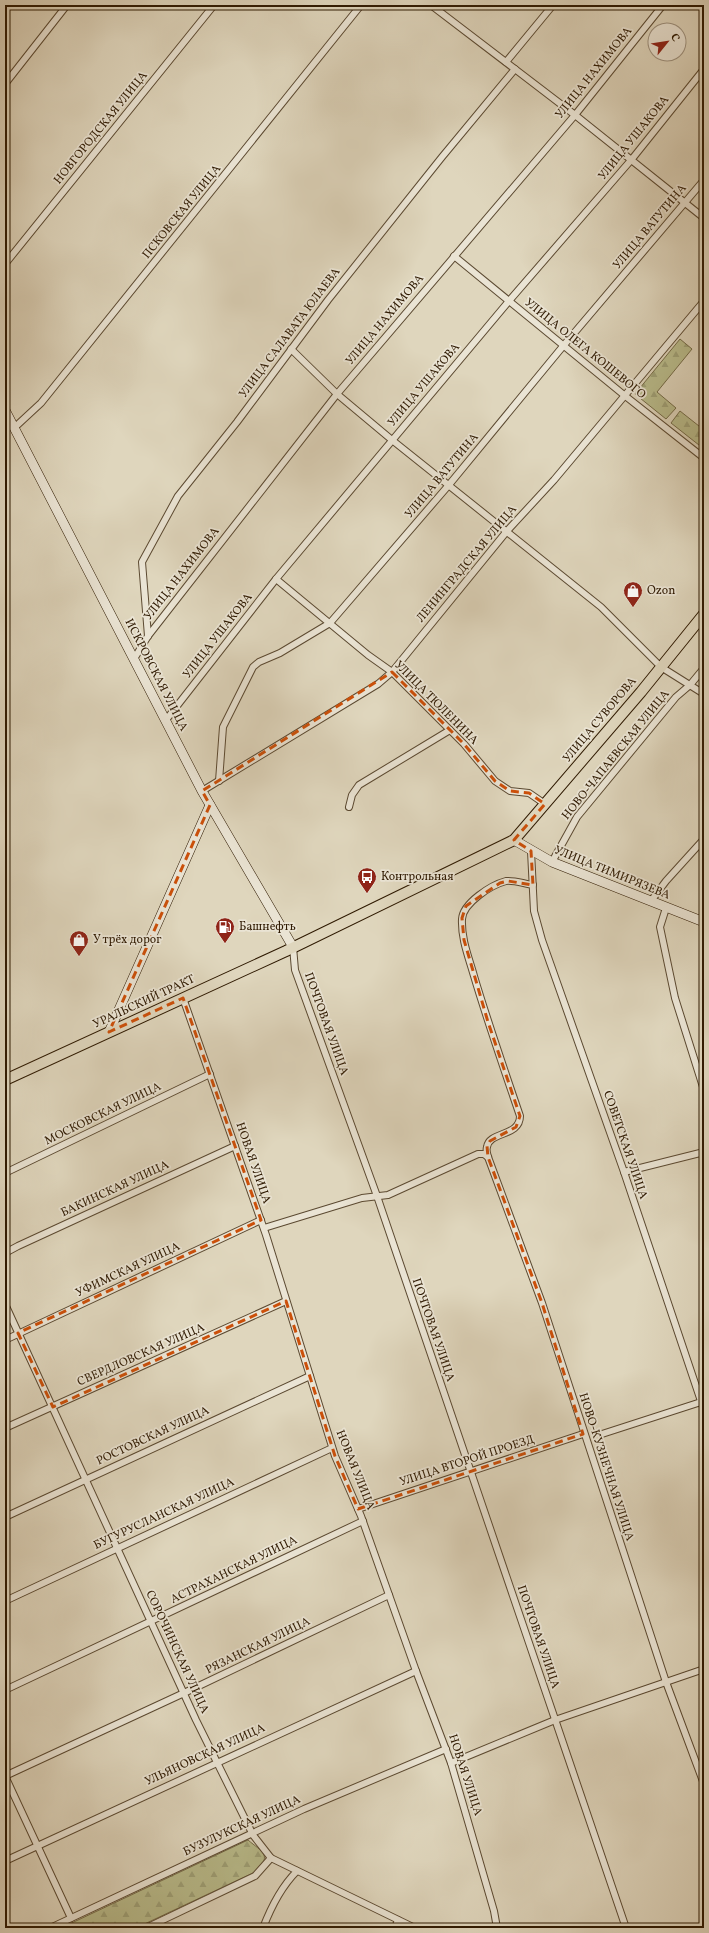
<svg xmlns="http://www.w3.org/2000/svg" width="709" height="1933" viewBox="0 0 709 1933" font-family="Vollkorn,serif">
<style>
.forest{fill:url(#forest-firs);stroke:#746b47}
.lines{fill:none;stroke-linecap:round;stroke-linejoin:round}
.minor-casing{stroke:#5b4931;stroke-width:8}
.secondary-casing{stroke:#2f1a02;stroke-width:10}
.primary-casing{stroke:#2f1a02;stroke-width:12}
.minor{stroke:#eae4d4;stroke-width:6}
.secondary{stroke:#eae4d4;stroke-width:9}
.primary{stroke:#dfd6bd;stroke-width:10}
.marked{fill:none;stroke:#cc500a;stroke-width:3;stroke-dasharray:8 5;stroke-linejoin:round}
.labels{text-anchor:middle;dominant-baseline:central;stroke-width:3.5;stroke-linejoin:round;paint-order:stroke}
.street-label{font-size:12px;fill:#2f1a02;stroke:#eae4d4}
.poi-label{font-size:12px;fill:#2f1a02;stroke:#eae4d4;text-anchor:start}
</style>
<defs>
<pattern id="forest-firs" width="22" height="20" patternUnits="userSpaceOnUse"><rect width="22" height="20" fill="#b9bc8c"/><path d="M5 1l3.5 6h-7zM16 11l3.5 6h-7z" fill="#9fa177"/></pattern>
</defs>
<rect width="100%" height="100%" fill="#dfd6bd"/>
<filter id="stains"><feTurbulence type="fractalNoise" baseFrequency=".005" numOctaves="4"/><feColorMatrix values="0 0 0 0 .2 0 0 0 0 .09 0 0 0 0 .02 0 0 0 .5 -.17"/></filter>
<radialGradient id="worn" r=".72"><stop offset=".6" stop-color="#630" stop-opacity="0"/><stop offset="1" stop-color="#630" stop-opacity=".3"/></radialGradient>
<!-- forest -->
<g class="forest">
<polygon points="680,339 692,349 657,392 676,408 666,419 635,394"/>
<polygon points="680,411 704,430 704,449 671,423"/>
<path d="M248 1840C262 1852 272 1854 257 1871L136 1928H61Z"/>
</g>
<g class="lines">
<!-- minor casing -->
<g class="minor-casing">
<g id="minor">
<polyline points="431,5 575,115 704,218"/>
<polyline points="506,62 553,5"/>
<polyline points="5,84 67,5"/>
<polyline points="454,256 624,395 704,458"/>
<polyline points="5,264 214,5"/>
<polyline points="291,349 337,394 392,440 601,607 661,667 704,694"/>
<polyline points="14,428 41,403 361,5"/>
<polyline points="276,579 368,655 392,672 464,744 495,781 510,791 529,793 545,804"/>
<polyline points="148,636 142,562 178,496 237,422 328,300 442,157 515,69"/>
<polyline points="134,659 148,636 337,394 575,115 663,5"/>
<polyline points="166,720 276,579 509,301 632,159 704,69"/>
<polyline points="219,781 223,727 253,667 259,662 280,653 330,623 448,486 564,345 704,180"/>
<polyline points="202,791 378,684 392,672 507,531 554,480 704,301"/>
<polyline points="349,807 352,795 359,785 450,730"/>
<polyline points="531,851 534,911 542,940 624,1172 704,1410"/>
<polyline points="552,862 577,817 676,697 690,685 704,668"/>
<path d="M533 885C525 884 514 880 506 881 491 885 463 903 462 919 461 939 469 958 474 976 488 1023 504 1069 520 1116 520 1137 489 1131 487 1147 486 1150 487 1154 488 1157L542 1303 666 1682 704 1784"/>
<polyline points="651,901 666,881 704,839"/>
<polyline points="666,908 660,927 675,998 704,1090"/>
<polyline points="293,947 295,970 377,1196 626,1928"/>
<polyline points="183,998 266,1235 335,1456 361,1516 416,1671 451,1763 494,1911 497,1928"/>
<polyline points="624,1172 704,1152"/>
<polyline points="5,1173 210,1074"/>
<polyline points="264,1228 362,1198 388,1195 478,1154 484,1154 488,1157"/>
<polyline points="5,1253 18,1246 235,1146"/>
<polyline points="5,1304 196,1720 253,1835 271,1858 415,1928"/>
<polyline points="5,1340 261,1220"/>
<polyline points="5,1428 286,1301"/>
<polyline points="602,1434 701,1402"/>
<polyline points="358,1509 583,1434"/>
<polyline points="5,1517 310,1376"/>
<polyline points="5,1601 332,1448"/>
<polyline points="5,1690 363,1521"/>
<polyline points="451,1763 555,1720 704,1669"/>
<polyline points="5,1776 184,1693 389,1595"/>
<polyline points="5,1776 71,1918"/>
<polyline points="5,1861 416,1671"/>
<polyline points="50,1928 304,1809 446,1749"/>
<polyline points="146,1928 255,1876 271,1858"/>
<path d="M263 1928C271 1907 281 1887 297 1871"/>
<polyline points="395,1928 398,1920"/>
</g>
</g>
<!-- secondary casing -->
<g class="secondary-casing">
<g id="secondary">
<polyline points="5,410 202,791 293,947"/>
<polyline points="514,840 552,862 704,922"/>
<polyline points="109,1032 210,805"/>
</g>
</g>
<!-- primary casing -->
<g class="primary-casing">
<polyline id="primary" points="5,1080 286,951 514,840 641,692 704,614"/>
</g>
<!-- minor -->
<use href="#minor" class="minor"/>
<!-- secondary -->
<use href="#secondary" class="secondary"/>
<!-- primary -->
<use href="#primary" class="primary"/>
</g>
<!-- marked area -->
<path class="marked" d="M392 672 464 744 495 781 510 791 529 793 545 804 514 840 531 851 533 885 508 881 500 883 466 906 462 918 464 940 488 1022 520 1116 516 1127 490 1141 487 1146 488 1157 542 1303 583 1434 358 1509 335 1456 286 1301 53 1407 18 1333 261 1220 183 998 109 1032 210 805 202 791Z"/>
<!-- icons -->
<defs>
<g id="shop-pin" transform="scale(1)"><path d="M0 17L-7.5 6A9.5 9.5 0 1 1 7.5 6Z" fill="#8f2418" stroke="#eae4d4"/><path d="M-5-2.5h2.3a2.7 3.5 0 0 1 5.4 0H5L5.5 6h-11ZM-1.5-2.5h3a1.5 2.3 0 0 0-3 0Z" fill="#fff"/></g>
<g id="bus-pin" transform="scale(1)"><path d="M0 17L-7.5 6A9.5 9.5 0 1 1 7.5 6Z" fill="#8f2418" stroke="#eae4d4"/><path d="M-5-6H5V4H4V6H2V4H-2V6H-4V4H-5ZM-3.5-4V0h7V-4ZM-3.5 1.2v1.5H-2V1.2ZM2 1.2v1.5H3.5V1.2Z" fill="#fff"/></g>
<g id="fuel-pin" transform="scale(1)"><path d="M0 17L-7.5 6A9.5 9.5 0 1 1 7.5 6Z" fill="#8f2418" stroke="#eae4d4"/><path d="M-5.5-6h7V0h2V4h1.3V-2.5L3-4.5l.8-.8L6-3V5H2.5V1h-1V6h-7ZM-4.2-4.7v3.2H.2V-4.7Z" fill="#fff"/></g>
</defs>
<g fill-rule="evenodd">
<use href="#shop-pin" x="633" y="591"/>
<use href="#bus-pin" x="367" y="877"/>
<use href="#fuel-pin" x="225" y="927"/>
<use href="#shop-pin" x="79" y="940"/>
</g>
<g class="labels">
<!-- street labels -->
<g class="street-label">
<text transform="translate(594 73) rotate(-51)">УЛИЦА НАХИМОВА</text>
<text transform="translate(101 128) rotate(-51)">НОВГОРОДСКАЯ УЛИЦА</text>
<text transform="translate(634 138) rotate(-51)">УЛИЦА УШАКОВА</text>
<text transform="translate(182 212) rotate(-51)">ПСКОВСКАЯ УЛИЦА</text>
<text transform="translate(650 227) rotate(-50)">УЛИЦА ВАТУТИНА</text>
<text transform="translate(385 320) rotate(-50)">УЛИЦА НАХИМОВА</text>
<text transform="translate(290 333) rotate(-53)">УЛИЦА САЛАВАТА ЮЛАЕВА</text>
<text transform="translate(585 349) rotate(39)">УЛИЦА ОЛЕГА КОШЕВОГО</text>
<text transform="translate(424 385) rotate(-50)">УЛИЦА УШАКОВА</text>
<text transform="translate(442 476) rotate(-50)">УЛИЦА ВАТУТИНА</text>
<text transform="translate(467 564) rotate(-50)">ЛЕНИНГРАДСКАЯ УЛИЦА</text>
<text transform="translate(182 574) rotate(-52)">УЛИЦА НАХИМОВА</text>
<text transform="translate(218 636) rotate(-52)">УЛИЦА УШАКОВА</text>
<text transform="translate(156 675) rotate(63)">ИСКРОВСКАЯ УЛИЦА</text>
<text transform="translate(436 703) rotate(45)">УЛИЦА ТЮЛЕНИНА</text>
<text transform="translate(600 720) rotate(-50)">УЛИЦА СУВОРОВА</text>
<text transform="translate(616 755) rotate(-51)">НОВО-ЧАПАЕВСКАЯ УЛИЦА</text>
<text transform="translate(612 873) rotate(22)">УЛИЦА ТИМИРЯЗЕВА</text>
<text transform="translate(144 1002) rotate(-25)">УРАЛЬСКИЙ ТРАКТ</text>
<text transform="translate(326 1024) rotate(70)">ПОЧТОВАЯ УЛИЦА</text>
<text transform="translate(103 1114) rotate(-26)">МОСКОВСКАЯ УЛИЦА</text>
<text transform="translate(625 1145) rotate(71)">СОВЕТСКАЯ УЛИЦА</text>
<text transform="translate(253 1163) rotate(71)">НОВАЯ УЛИЦА</text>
<text transform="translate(115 1189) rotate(-25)">БАКИНСКАЯ УЛИЦА</text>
<text transform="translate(128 1270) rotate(-25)">УФИМСКАЯ УЛИЦА</text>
<text transform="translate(433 1330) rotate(71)">ПОЧТОВАЯ УЛИЦА</text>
<text transform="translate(141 1355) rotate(-24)">СВЕРДЛОВСКАЯ УЛИЦА</text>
<text transform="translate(153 1436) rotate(-25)">РОСТОВСКАЯ УЛИЦА</text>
<text transform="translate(467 1461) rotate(-18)">УЛИЦА ВТОРОЙ ПРОЕЗД</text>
<text transform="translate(606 1467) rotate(72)">НОВО-КУЗНЕЧНАЯ УЛИЦА</text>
<text transform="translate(355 1470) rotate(68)">НОВАЯ УЛИЦА</text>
<text transform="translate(164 1514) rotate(-25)">БУГУРУСЛАНСКАЯ УЛИЦА</text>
<text transform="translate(234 1570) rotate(-26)">АСТРАХАНСКАЯ УЛИЦА</text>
<text transform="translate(538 1637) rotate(71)">ПОЧТОВАЯ УЛИЦА</text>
<text transform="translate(258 1646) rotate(-26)">РЯЗАНСКАЯ УЛИЦА</text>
<text transform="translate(177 1652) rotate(65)">СОРОЧИНСКАЯ УЛИЦА</text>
<text transform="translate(205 1755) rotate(-25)">УЛЬЯНОВСКАЯ УЛИЦА</text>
<text transform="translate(465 1775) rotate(72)">НОВАЯ УЛИЦА</text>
<text transform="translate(242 1826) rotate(-25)">БУЗУЛУКСКАЯ УЛИЦА</text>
</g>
<!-- poi labels -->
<g class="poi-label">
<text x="647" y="591">Ozon</text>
<text x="381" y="877">Контрольная</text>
<text x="239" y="927">Башнефть</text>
<text x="93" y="940">У трёх дорог</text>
</g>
</g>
<!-- margin -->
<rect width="709" height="1933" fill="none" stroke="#dfd6bd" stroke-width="20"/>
<rect x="6" y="6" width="697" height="1921" fill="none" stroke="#2f1a02" stroke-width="2"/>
<rect x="10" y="10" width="689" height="1913" fill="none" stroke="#2f1a02"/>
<!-- north arrow -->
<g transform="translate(667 42) rotate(60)"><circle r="19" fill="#eae4d4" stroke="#9f9380"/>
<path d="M0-3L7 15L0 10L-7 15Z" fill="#8f2418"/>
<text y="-6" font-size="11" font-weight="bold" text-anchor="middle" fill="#2f1a02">С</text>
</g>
<rect width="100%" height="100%" filter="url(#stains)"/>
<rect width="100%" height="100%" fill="url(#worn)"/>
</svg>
